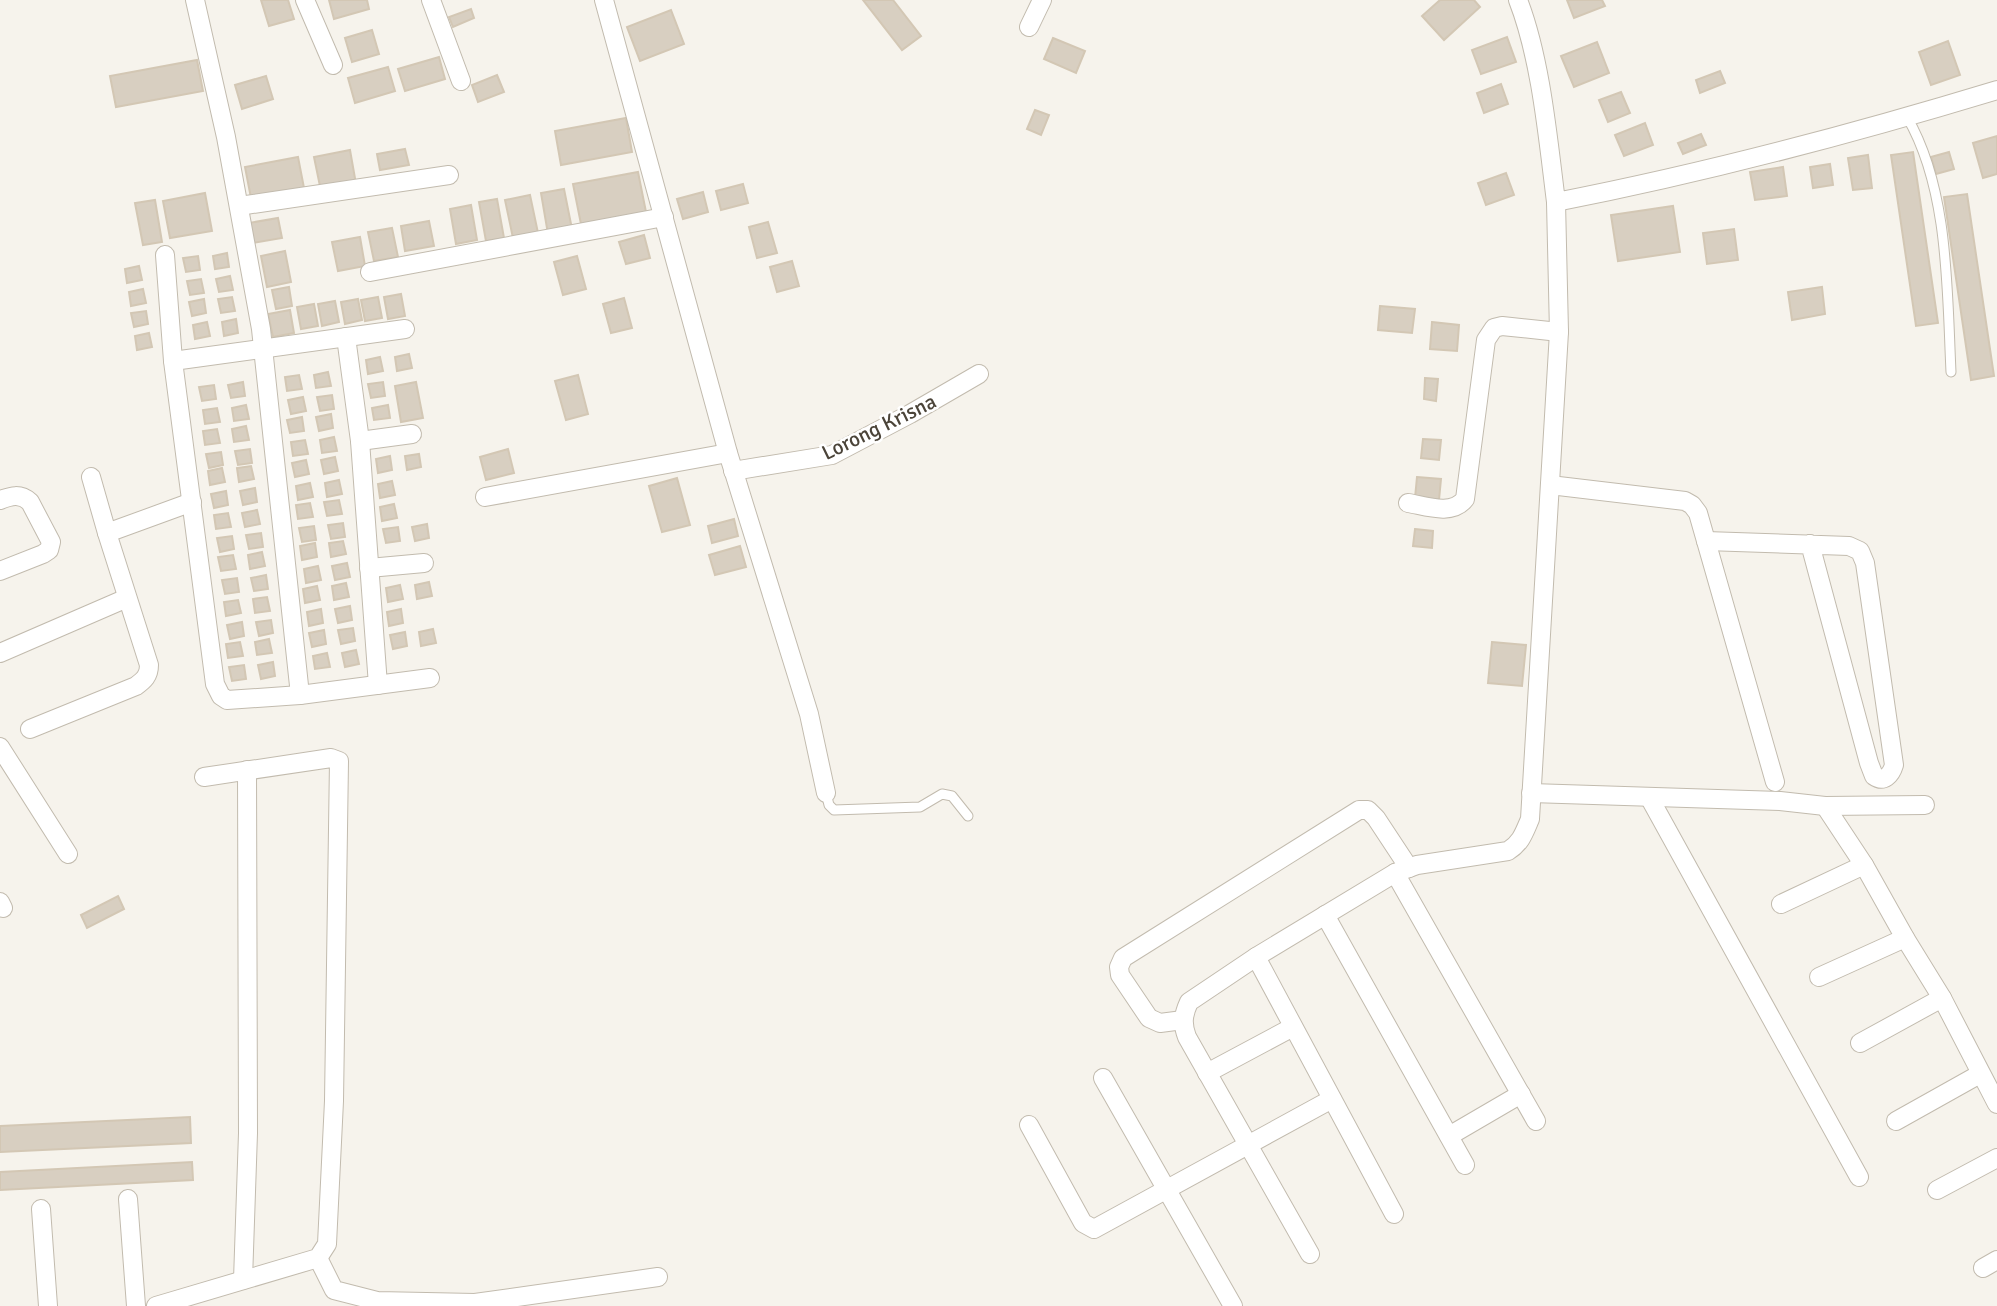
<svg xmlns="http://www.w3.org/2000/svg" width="1997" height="1306" viewBox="0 0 1997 1306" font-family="Signika,sans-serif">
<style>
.building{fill:#d8cfc1;stroke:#d3c7b4;stroke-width:2}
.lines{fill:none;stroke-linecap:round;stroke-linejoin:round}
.lane-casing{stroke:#c2bbae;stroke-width:11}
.street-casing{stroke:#c2bbae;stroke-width:20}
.lane{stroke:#fff;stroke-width:9}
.street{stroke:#fff;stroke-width:18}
.labels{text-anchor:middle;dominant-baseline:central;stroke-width:5;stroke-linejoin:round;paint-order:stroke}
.street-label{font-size:21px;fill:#4b4439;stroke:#fff}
</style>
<rect width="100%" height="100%" fill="#f6f3ec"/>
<!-- building -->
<g class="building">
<polygon points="261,0 288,0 294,19 269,26"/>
<polygon points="329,0 367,0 369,9 334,19"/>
<polygon points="863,0 893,0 921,36 902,50"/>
<polygon points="1440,0 1474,0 1480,7 1444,40 1422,16"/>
<polygon points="1567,0 1602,0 1605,6 1574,18"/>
<polygon points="471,9 474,18 453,27 449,17"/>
<polygon points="671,10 684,44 640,61 627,27"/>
<polygon points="372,30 379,54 352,62 345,38"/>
<polygon points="1507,37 1516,62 1481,74 1472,50"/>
<polygon points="1053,38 1085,51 1076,73 1044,59"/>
<polygon points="1948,41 1960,75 1931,85 1919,52"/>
<polygon points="1597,42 1609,73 1574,87 1561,56"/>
<polygon points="439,57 445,79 405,91 398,69"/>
<polygon points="197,60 203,91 116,107 110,76"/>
<polygon points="388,67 395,91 355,103 348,78"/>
<polygon points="1720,71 1725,83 1700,93 1696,80"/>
<polygon points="497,75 504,92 478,102 472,85"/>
<polygon points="266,76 273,99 242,109 235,85"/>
<polygon points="1501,84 1508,104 1484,113 1477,93"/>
<polygon points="1621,92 1630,113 1608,122 1599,100"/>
<polygon points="1035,110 1049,115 1041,135 1027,129"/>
<polygon points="626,118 632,152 561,165 555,131"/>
<polygon points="1645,123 1653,145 1624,156 1615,135"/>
<polygon points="1701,134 1706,145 1683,154 1678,143"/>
<polygon points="1997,136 1997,174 1983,178 1973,143"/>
<polygon points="405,149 409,165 380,170 377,154"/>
<polygon points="350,150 356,184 321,191 314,157"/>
<polygon points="1913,152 1938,323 1916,326 1891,155"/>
<polygon points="1949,152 1954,169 1936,174 1931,157"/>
<polygon points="1868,155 1872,188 1853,190 1848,158"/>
<polygon points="298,157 304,188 251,198 245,167"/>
<polygon points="1830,164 1833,185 1813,188 1810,167"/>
<polygon points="1783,167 1787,196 1755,200 1750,172"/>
<polygon points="638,172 647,217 582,229 573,184"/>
<polygon points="1506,173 1514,195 1486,205 1478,183"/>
<polygon points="743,184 748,203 721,210 716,191"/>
<polygon points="564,189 572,229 548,234 541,193"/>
<polygon points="703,192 708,212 683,219 677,199"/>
<polygon points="205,193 212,231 170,238 163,201"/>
<polygon points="1967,194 1994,376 1971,380 1944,197"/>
<polygon points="530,195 538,233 513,238 505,200"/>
<polygon points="497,199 504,238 486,241 479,202"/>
<polygon points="155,200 162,242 143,245 135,203"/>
<polygon points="471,205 477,240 456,244 450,209"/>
<polygon points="1673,206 1680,252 1618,261 1611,215"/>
<polygon points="278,218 282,238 253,243 249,223"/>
<polygon points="429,221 434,246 405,251 401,226"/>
<polygon points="768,222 777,253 757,258 749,227"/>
<polygon points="392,228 398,257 374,261 368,232"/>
<polygon points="1734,229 1738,260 1707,264 1703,233"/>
<polygon points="644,235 650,258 626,264 619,242"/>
<polygon points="360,237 365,266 338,271 332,242"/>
<polygon points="285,251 291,282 267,287 261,256"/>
<polygon points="227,253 229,267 215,269 213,256"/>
<polygon points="198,256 200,270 186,272 183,258"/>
<polygon points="577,256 586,289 563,295 554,262"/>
<polygon points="792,261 799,286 777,292 770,267"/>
<polygon points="139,266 142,280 127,283 125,269"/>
<polygon points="230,276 233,290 219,292 216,279"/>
<polygon points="201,279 204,293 190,295 187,281"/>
<polygon points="289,287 292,306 276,309 272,290"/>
<polygon points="1822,287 1825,314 1792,320 1788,292"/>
<polygon points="143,289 146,303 131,306 129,292"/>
<polygon points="401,294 405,316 388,319 384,297"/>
<polygon points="232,297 235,311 221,313 218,299"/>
<polygon points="378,297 382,318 365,321 361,300"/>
<polygon points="624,298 632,328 611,333 603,304"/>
<polygon points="204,299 206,313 192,316 189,302"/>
<polygon points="358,299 362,320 345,324 341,302"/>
<polygon points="335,301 339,322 322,326 318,304"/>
<polygon points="314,304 318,326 301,329 297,307"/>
<polygon points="1380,306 1415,309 1412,333 1378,330"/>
<polygon points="290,310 294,333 273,337 268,314"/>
<polygon points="146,311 148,324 134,327 131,313"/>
<polygon points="236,319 238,333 224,336 222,322"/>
<polygon points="207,322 210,336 195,339 193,325"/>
<polygon points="1432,322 1459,325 1457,351 1430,349"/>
<polygon points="149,333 152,347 137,350 135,336"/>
<polygon points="409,354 412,368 397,371 395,357"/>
<polygon points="380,357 383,371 368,374 366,360"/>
<polygon points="328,372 331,386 316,388 314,375"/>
<polygon points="299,375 302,389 287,391 285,377"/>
<polygon points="578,375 588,414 566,420 555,381"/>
<polygon points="1425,378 1438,379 1436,401 1424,399"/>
<polygon points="243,382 245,396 231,398 228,385"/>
<polygon points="383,382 385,396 371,398 368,384"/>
<polygon points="416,382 423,418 401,422 395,386"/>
<polygon points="214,385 216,399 202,401 199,387"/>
<polygon points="332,395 334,409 320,411 317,397"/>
<polygon points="303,397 306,411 291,414 288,400"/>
<polygon points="246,405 249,419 234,421 232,408"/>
<polygon points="388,405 390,418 374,420 372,408"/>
<polygon points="217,408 220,422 205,424 203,410"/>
<polygon points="331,414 333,428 319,431 316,417"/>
<polygon points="302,417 304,431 290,433 287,420"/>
<polygon points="246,426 249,440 234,442 232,429"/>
<polygon points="217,429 220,443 205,445 203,431"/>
<polygon points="334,437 337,451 322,453 320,440"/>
<polygon points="1423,439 1441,440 1439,460 1421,458"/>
<polygon points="305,440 308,454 293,456 291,442"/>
<polygon points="250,449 252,463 238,465 235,451"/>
<polygon points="508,449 514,473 486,480 480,457"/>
<polygon points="221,452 223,465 209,468 206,454"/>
<polygon points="419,454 421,467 407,470 405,456"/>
<polygon points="390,456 392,470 378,473 376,459"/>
<polygon points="335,457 338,471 324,474 321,460"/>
<polygon points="306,460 309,474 295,477 292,463"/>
<polygon points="251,466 254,479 239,482 237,468"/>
<polygon points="222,468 225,482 210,485 208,471"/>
<polygon points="1417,477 1441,479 1439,500 1415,498"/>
<polygon points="677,478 690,525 662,532 649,486"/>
<polygon points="339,480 342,494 327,497 325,483"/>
<polygon points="392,481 395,495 380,498 378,484"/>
<polygon points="310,483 313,497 298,500 296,486"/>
<polygon points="255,488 257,502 243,505 240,491"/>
<polygon points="226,491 228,505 214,508 211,494"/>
<polygon points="339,500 342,514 327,516 324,502"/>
<polygon points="310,503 313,517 298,519 296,505"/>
<polygon points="394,504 397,518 382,521 380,507"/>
<polygon points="257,510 260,524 245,527 242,513"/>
<polygon points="228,513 231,527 216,529 214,515"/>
<polygon points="734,519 738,536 712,543 708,526"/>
<polygon points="343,523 345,537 331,539 328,525"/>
<polygon points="427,524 429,538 415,541 412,527"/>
<polygon points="314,526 316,540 302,542 299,528"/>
<polygon points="398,527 400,541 386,543 383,529"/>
<polygon points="1415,529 1433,531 1432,548 1413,546"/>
<polygon points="261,533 263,547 249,549 246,535"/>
<polygon points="232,536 234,549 220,552 217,538"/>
<polygon points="343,541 346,554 331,557 329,543"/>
<polygon points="315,543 317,557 302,560 300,546"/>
<polygon points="740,546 746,567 715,575 709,555"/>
<polygon points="262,552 265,566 250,569 248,555"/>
<polygon points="233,555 236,569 221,571 218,557"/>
<polygon points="347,563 350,577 335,580 332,566"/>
<polygon points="318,566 321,580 306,583 304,569"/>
<polygon points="266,575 268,589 254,591 251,578"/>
<polygon points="237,578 239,592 225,594 222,580"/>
<polygon points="429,582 432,596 417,599 415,585"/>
<polygon points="346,583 349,597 334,600 332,586"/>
<polygon points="400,585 403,599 388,602 386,588"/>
<polygon points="317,586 320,600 305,603 303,589"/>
<polygon points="267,597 270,611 255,613 253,599"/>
<polygon points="238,600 241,613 226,616 224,602"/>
<polygon points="350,606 352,620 338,623 335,609"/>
<polygon points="321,609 323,623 309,626 307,612"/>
<polygon points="401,609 403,623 389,626 387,612"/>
<polygon points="271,620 273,633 259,636 256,622"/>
<polygon points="242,622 244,636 230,639 227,625"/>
<polygon points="353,628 355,641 341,644 338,630"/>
<polygon points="433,629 436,643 421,646 419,632"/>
<polygon points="324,630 326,644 312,647 309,633"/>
<polygon points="405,632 407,646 393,649 390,635"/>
<polygon points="269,639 272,653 257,655 255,642"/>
<polygon points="240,642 243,656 228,658 226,644"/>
<polygon points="1492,642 1526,645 1522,686 1488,683"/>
<polygon points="356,650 359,664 345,667 342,653"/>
<polygon points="327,653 330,667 315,669 313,656"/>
<polygon points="273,662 275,676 261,679 258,665"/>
<polygon points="244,665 246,679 232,681 229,667"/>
<polygon points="118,896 124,909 87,928 81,915"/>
<polygon points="190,1117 191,1143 0,1152 0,1126"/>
<polygon points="192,1162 193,1180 0,1190 0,1172"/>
</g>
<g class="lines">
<!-- lane casing -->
<g class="lane-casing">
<g id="lane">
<path d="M1907 117C1949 189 1947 290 1951 372"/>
<polyline points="826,793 829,805 834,810 920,807 942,794 952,796 968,816"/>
</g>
</g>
<!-- street casing -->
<g class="street-casing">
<g id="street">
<polyline points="195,0 226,137 261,329 300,695"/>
<polyline points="305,0 333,65"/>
<polyline points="431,0 461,81"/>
<polyline points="604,0 728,453 809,714 826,793"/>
<path d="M1518 0C1541 59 1548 139 1556 202 1705 173 1852 134 1997 90"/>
<polyline points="1029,27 1042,0"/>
<polyline points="239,206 449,175"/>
<polyline points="165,255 173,361 215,684 221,696 227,700 300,695 430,678"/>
<polyline points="370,272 664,217"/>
<polyline points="346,337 360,441 378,685"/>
<polyline points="173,361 405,329"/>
<polyline points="360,441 412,434"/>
<polyline points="733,471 832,455 910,414 979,374"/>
<polyline points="91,477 107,533"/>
<polyline points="1550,485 1685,501 1692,505 1698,513 1775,782"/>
<polyline points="485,497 728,453"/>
<path d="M0 500C11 496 20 493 30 502L51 542 49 550 43 554 0 571"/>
<path d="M1408 503C1426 506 1452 516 1465 499L1486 340 1494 328 1502 326 1559 332"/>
<path d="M1706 541 1849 546 1860 551 1865 563 1894 765C1891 775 1884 783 1874 776L1869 763 1810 544"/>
<polyline points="369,568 424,563"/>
<polyline points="0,653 127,598"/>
<path d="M30 729 136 686C144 680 149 676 149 665L107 533 192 502"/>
<polyline points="0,747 68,854"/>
<polyline points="1531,793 1780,801 1825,806 1925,805"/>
<polyline points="1649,797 1859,1177"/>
<polyline points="1825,806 1864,865 1905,938 1942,998 1997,1104"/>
<polyline points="1395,873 1536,1121"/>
<polyline points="0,902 3,908"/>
<polyline points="1781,904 1864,865"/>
<polyline points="1325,915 1465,1165"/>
<polyline points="1256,957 1394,1214"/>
<polyline points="1819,977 1905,938"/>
<polyline points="1183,1020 1160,1023 1149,1018 1120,975 1119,967 1123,958 1359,810 1368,810 1376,818 1409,868"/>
<polyline points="1860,1043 1942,998"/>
<polyline points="1207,1073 1293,1027"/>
<polyline points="1103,1078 1233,1306"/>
<polyline points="1896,1121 1980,1074"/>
<polyline points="1029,1125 1083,1223 1094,1229 1332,1099"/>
<polyline points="1449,1136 1521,1094"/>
<polyline points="1937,1190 1997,1158"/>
<polyline points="128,1199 136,1306"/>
<polyline points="41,1209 48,1306"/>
<path d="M1310 1254 1187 1037C1182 1024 1183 1015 1189 1002L1256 957 1395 873 1417 865 1508 851C1521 843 1524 833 1530 819L1559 332 1556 202"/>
<polyline points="318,1258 334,1290 377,1301 475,1303 658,1277"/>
<polyline points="1983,1268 1997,1260"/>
<polyline points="243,1280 248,1133 247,770"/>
<polyline points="156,1306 318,1258 327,1244 334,1101 339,761 331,758 204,777"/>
</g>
</g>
<!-- lane -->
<use href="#lane" class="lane"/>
<!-- street -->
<use href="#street" class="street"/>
</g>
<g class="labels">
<!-- street labels -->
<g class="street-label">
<text transform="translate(879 427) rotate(-26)">Lorong Krisna</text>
</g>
</g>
</svg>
